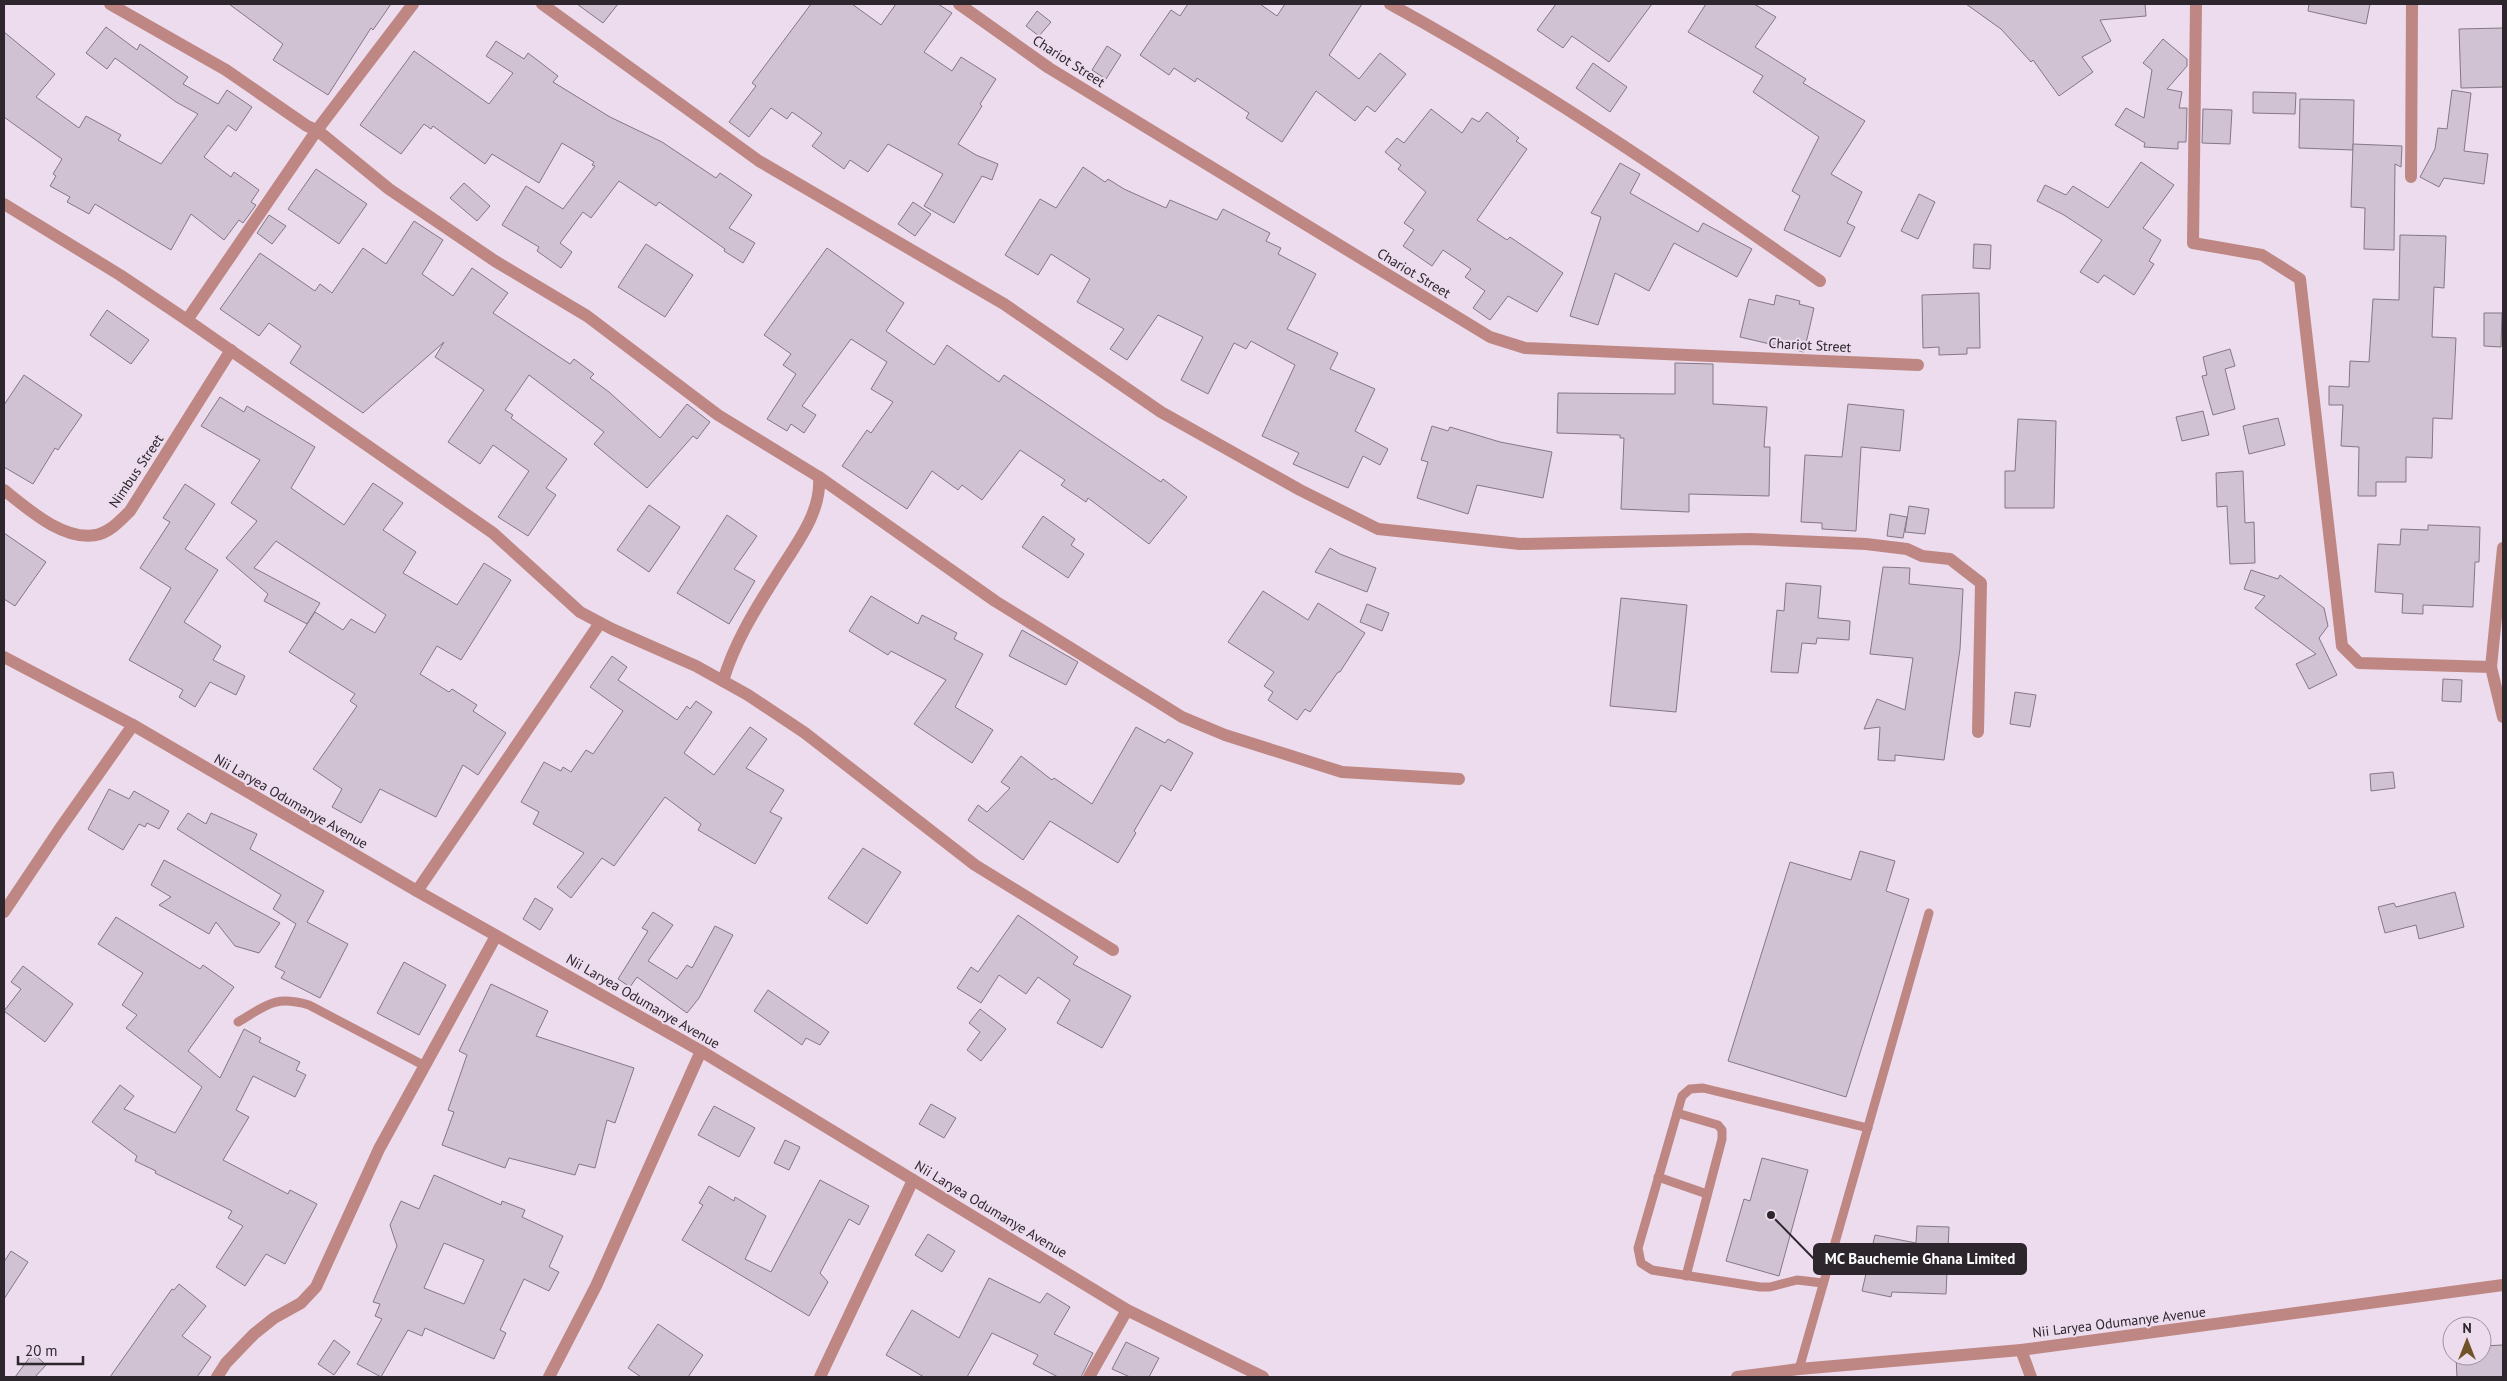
<svg xmlns="http://www.w3.org/2000/svg" width="2507" height="1381" viewBox="0 0 2507 1381" font-family="'PT Sans',sans-serif">
<style>
.building{fill:#d0c1d3;stroke:#857787;fill-rule:evenodd}
.lines{fill:none;stroke-linecap:round;stroke-linejoin:round}
.service{stroke:#bf8784;stroke-width:9}
.minor{stroke:#bf8784;stroke-width:12}
.labels{text-anchor:middle;dominant-baseline:central;stroke-width:4;stroke-linejoin:round;paint-order:stroke}
.street-label{font-size:14px;fill:#2d262d;stroke:#ecdced}
.leader{fill:none;stroke:#2d262d;stroke-width:2}
.callout-dot{fill:#2d262d;stroke:#ecdced;stroke-width:2}
.callout{fill:#2d262d;stroke:#2d262d;stroke-width:2}
.callout-label{font-size:15px;text-anchor:middle;font-weight:bold;fill:#fff}
</style>
<rect width="100%" height="100%" fill="#ecdced"/>
<!-- building -->
<g class="building">
<polygon points="229,4 391,4 373,30 371,28 328,95 273,60 283,44"/>
<polygon points="577,4 618,4 603,23"/>
<polygon points="811,4 852,4 881,25 896,4 938,4 952,13 924,52 952,71 961,57 996,79 980,104 982,106 958,144 976,155 998,164 992,180 982,176 954,223 924,206 943,174 888,144 868,172 850,160 844,169 812,146 822,133 792,112 787,119 771,108 749,137 729,122 756,86 752,83"/>
<polygon points="1188,4 1260,4 1277,16 1285,4 1362,4 1329,55 1359,79 1380,53 1406,74 1375,112 1367,106 1355,121 1316,91 1282,142 1246,118 1249,113 1197,78 1195,82 1174,68 1169,75 1140,55 1171,10 1180,16"/>
<polygon points="1556,4 1652,4 1609,62 1572,36 1563,48 1537,30"/>
<polygon points="1706,4 1754,4 1776,17 1755,47 1806,79 1803,83 1865,121 1831,174 1862,192 1847,223 1855,227 1840,257 1784,230 1800,196 1792,191 1819,137 1753,92 1763,76 1688,32"/>
<polygon points="1966,4 2145,4 2146,16 2100,20 2111,41 2082,57 2093,72 2059,96 2033,60 2031,62 2001,29"/>
<polygon points="2309,4 2370,4 2366,24 2308,11"/>
<polygon points="1037,11 1051,22 1039,36 1026,26"/>
<polygon points="106,27 137,50 140,44 188,77 183,84 218,104 227,90 252,107 236,131 228,125 204,157 231,177 234,172 259,190 251,202 256,205 243,223 239,220 224,240 191,214 171,250 95,204 89,214 67,202 70,197 50,186 56,176 53,174 62,159 4,117 4,32 55,74 36,97 79,128 86,116 121,135 118,140 161,164 198,114 176,102 115,58 107,69 86,53"/>
<polygon points="2503,28 2503,87 2461,88 2459,29"/>
<polygon points="2163,39 2187,59 2187,66 2167,89 2182,92 2179,108 2187,108 2186,142 2178,142 2178,149 2144,147 2145,143 2115,125 2126,108 2144,118 2152,70 2143,63"/>
<polygon points="496,41 524,59 528,53 558,76 553,82 610,117 662,142 716,178 720,173 752,195 729,228 755,243 743,263 724,251 725,249 659,202 656,206 619,181 591,218 583,212 560,243 572,252 561,268 537,251 539,247 502,225 526,186 563,209 595,166 592,165 594,162 562,143 539,183 492,154 485,164 433,126 431,129 424,124 401,154 360,125 414,51 489,104 513,73 486,56"/>
<polygon points="1107,46 1121,55 1106,79 1092,70"/>
<polygon points="1593,63 1627,87 1610,112 1576,88"/>
<polygon points="2452,90 2471,93 2464,151 2488,154 2484,184 2444,178 2439,187 2420,177 2435,149 2438,128 2447,129"/>
<polygon points="2253,92 2296,93 2295,114 2253,113"/>
<polygon points="2300,99 2354,100 2353,150 2299,148"/>
<polygon points="1431,109 1462,133 1472,118 1479,122 1487,112 1519,138 1516,141 1527,149 1477,220 1507,240 1510,237 1563,273 1537,312 1508,296 1490,320 1473,308 1485,291 1465,277 1471,269 1443,250 1432,266 1403,246 1414,230 1404,223 1426,192 1398,169 1401,165 1385,152 1397,138 1404,143"/>
<polygon points="2203,109 2232,110 2230,144 2202,143"/>
<polygon points="2353,144 2402,146 2401,167 2395,164 2394,250 2364,249 2365,208 2351,207"/>
<polygon points="2141,162 2174,185 2143,228 2161,240 2149,261 2154,264 2134,295 2104,275 2098,283 2080,272 2102,240 2064,215 2037,201 2045,185 2066,195 2073,186 2108,208"/>
<polygon points="1620,163 1640,174 1630,193 1698,232 1703,223 1752,249 1737,277 1674,243 1649,291 1615,273 1598,325 1570,316 1601,217 1591,213"/>
<polygon points="1083,167 1105,182 1108,179 1124,189 1166,208 1170,200 1217,220 1223,209 1270,233 1266,241 1281,248 1278,254 1316,274 1287,329 1338,353 1330,369 1375,389 1355,431 1388,449 1380,465 1363,456 1348,488 1293,464 1299,453 1262,436 1295,365 1251,341 1246,349 1234,343 1208,394 1181,380 1203,337 1158,315 1127,360 1110,349 1124,329 1077,302 1090,279 1051,254 1038,275 1005,255 1040,199 1056,208"/>
<polygon points="316,169 367,204 339,244 288,209"/>
<polygon points="464,183 490,206 477,221 450,198"/>
<polygon points="1919,194 1935,202 1918,239 1901,231"/>
<polygon points="913,202 931,214 915,236 898,224"/>
<polygon points="269,215 286,226 272,244 257,233"/>
<polygon points="414,221 443,240 422,274 453,296 472,268 508,293 493,313 570,364 574,359 594,374 590,378 609,392 660,438 687,404 710,422 697,439 693,436 647,488 594,444 604,432 529,375 505,410 513,415 511,418 567,459 546,488 556,495 528,536 498,517 529,471 493,445 480,464 448,442 484,390 435,357 444,342 363,413 290,363 301,346 269,323 259,336 220,309 260,253 315,291 320,284 332,293 363,248 386,264"/>
<polygon points="2400,235 2446,236 2444,288 2434,287 2432,337 2456,338 2452,419 2433,418 2432,458 2406,457 2406,482 2376,482 2376,496 2358,496 2359,447 2341,446 2343,405 2329,405 2329,386 2349,387 2350,361 2369,362 2373,299 2399,300"/>
<polygon points="646,244 693,275 665,317 618,287"/>
<polygon points="1974,244 1991,245 1990,269 1973,268"/>
<polygon points="827,248 904,303 886,331 934,365 947,345 999,382 1004,375 1161,482 1163,479 1187,497 1149,544 1088,498 1086,502 1061,485 1065,480 1020,450 982,500 962,485 958,490 932,471 907,509 842,466 867,430 871,433 893,402 871,389 887,362 851,339 802,406 816,415 804,433 791,424 787,431 767,419 796,374 783,365 791,354 764,335"/>
<polygon points="1979,293 1980,348 1967,348 1967,354 1939,355 1939,347 1923,348 1922,295"/>
<polygon points="1776,295 1800,301 1799,304 1814,308 1804,352 1740,337 1749,299 1774,305"/>
<polygon points="107,310 149,340 131,364 90,335"/>
<polygon points="2484,313 2502,313 2501,347 2484,346"/>
<polygon points="2230,349 2235,366 2225,369 2235,409 2213,415 2202,376 2207,375 2203,357"/>
<polygon points="1675,363 1713,364 1713,404 1767,407 1764,447 1770,447 1769,496 1689,494 1689,512 1621,509 1624,438 1620,438 1620,435 1557,433 1558,393 1675,394"/>
<polygon points="24,375 82,415 58,450 55,448 33,484 4,467 4,405"/>
<polygon points="220,397 244,412 247,406 315,447 291,488 344,525 373,483 403,503 383,530 416,552 403,573 457,605 484,563 511,580 461,660 437,646 420,674 449,692 452,689 477,705 473,711 506,733 478,775 463,765 436,817 380,789 361,823 332,807 342,789 313,769 357,706 350,701 355,694 289,652 315,612 343,630 351,619 375,633 386,615 276,541 254,568 320,603 307,624 264,601 268,594 226,558 257,521 231,503 260,460 201,426"/>
<polygon points="1848,404 1904,410 1900,451 1861,447 1856,531 1822,529 1822,523 1801,522 1805,455 1842,457"/>
<polygon points="2203,411 2209,435 2182,441 2176,417"/>
<polygon points="2278,418 2285,445 2249,454 2243,426"/>
<polygon points="2018,419 2056,421 2054,508 2005,508 2005,471 2015,471"/>
<polygon points="1432,426 1448,431 1450,427 1500,442 1552,452 1543,498 1477,485 1468,514 1417,498 1428,462 1421,460"/>
<polygon points="2243,471 2245,523 2254,522 2255,563 2230,564 2227,506 2217,507 2216,473"/>
<polygon points="185,484 215,504 185,549 218,570 184,622 221,646 213,660 245,676 236,695 210,682 195,707 179,697 183,690 129,660 171,588 140,568 170,522 163,518"/>
<polygon points="649,505 680,527 649,572 617,550"/>
<polygon points="1909,506 1929,509 1925,534 1905,532"/>
<polygon points="1890,514 1907,517 1903,538 1887,536"/>
<polygon points="727,515 757,536 734,569 755,581 729,624 677,593"/>
<polygon points="1043,516 1075,539 1071,545 1084,554 1068,578 1022,547"/>
<polygon points="2428,525 2480,527 2479,562 2475,562 2473,607 2423,605 2423,614 2402,613 2403,594 2375,592 2378,544 2400,545 2401,529 2428,530"/>
<polygon points="4,533 46,562 15,606 4,599"/>
<polygon points="1330,548 1340,554 1376,568 1367,592 1315,572"/>
<polygon points="1883,567 1910,568 1909,584 1963,589 1960,649 1944,760 1895,755 1895,761 1878,760 1880,727 1864,729 1877,699 1905,710 1913,658 1870,654"/>
<polygon points="2251,570 2278,579 2280,575 2324,608 2328,626 2319,638 2337,675 2309,689 2296,664 2316,654 2255,608 2265,596 2244,589"/>
<polygon points="1786,583 1821,586 1818,618 1850,621 1849,640 1817,638 1816,644 1802,643 1798,673 1771,672 1777,610 1784,611"/>
<polygon points="1263,591 1308,620 1318,603 1365,633 1340,672 1338,672 1310,712 1305,709 1297,720 1268,700 1273,692 1264,686 1274,672 1228,642"/>
<polygon points="871,596 918,624 922,615 957,633 954,639 983,654 955,707 993,730 972,763 914,724 946,680 891,651 888,655 849,631"/>
<polygon points="1621,598 1687,605 1676,712 1610,706"/>
<polygon points="1367,604 1389,613 1382,631 1360,622"/>
<polygon points="1022,630 1078,662 1066,685 1009,656"/>
<polygon points="612,656 627,667 618,680 677,720 687,706 690,709 696,701 712,712 684,753 714,775 750,727 767,739 746,768 784,790 770,812 782,818 755,864 698,830 701,824 665,797 614,866 602,858 571,898 557,887 584,853 533,824 539,812 521,802 544,762 561,771 563,767 571,772 586,750 593,754 623,711 590,687"/>
<polygon points="2443,679 2462,680 2461,702 2442,701"/>
<polygon points="2015,692 2036,695 2030,727 2010,724"/>
<polygon points="1136,727 1165,743 1168,739 1193,753 1171,791 1161,785 1134,831 1136,833 1118,863 1050,821 1023,860 968,820 978,805 987,812 1010,788 1001,782 1021,756 1052,780 1054,778 1092,804"/>
<polygon points="2393,772 2395,788 2371,791 2370,774"/>
<polygon points="109,789 129,799 134,791 169,811 159,829 147,823 145,827 139,824 123,850 88,829"/>
<polygon points="188,813 206,824 211,813 257,834 250,849 324,891 307,922 348,944 320,998 281,978 285,972 275,967 296,924 273,909 281,895 177,829"/>
<polygon points="863,848 901,872 867,924 828,898"/>
<polygon points="1860,851 1895,861 1886,891 1909,899 1846,1097 1728,1061 1790,862 1851,880"/>
<polygon points="164,860 280,923 259,953 235,946 216,922 209,934 159,905 171,897 151,885"/>
<polygon points="2455,892 2464,927 2419,939 2416,925 2385,933 2378,907 2394,903 2396,907"/>
<polygon points="535,898 553,909 540,930 523,919"/>
<polygon points="653,912 673,925 648,961 677,979 687,965 692,968 715,926 733,935 699,998 687,1013 637,977 630,987 618,979 648,931 642,928"/>
<polygon points="1018,915 1078,957 1073,964 1131,996 1102,1048 1057,1023 1070,1000 1038,977 1026,994 999,975 981,1003 957,988 971,967 978,972"/>
<polygon points="116,917 200,969 203,965 234,987 188,1051 220,1078 244,1029 261,1038 259,1042 300,1062 296,1070 306,1075 295,1097 253,1076 236,1110 249,1117 223,1160 288,1194 290,1190 317,1204 285,1264 266,1254 245,1286 216,1267 243,1226 228,1218 232,1211 155,1173 156,1171 135,1161 137,1156 92,1122 120,1085 134,1096 124,1109 175,1133 202,1087 126,1028 137,1015 122,1005 143,973 98,944"/>
<polygon points="404,962 446,985 419,1035 377,1013"/>
<polygon points="23,966 73,1004 45,1042 4,1011 21,989 11,982"/>
<polygon points="491,984 548,1011 536,1036 634,1068 615,1123 607,1120 595,1168 579,1164 575,1175 509,1158 505,1168 442,1145 454,1112 448,1110 467,1055 459,1051"/>
<polygon points="768,990 829,1032 820,1045 806,1038 802,1045 754,1011"/>
<polygon points="980,1009 1006,1029 981,1061 967,1050 980,1032 969,1023"/>
<polygon points="931,1104 956,1118 944,1138 919,1124"/>
<polygon points="714,1106 755,1128 739,1157 698,1135"/>
<polygon points="785,1140 800,1147 789,1170 774,1163"/>
<polygon points="1762,1158 1808,1170 1779,1276 1726,1261 1744,1199 1750,1201"/>
<path d="M434 1175 501 1205 502 1201 525 1210 522 1217 563 1236 549 1267 559 1272 549 1291 524 1279 500 1330 506 1333 494 1359 425 1328 422 1336 408 1330 381 1377 357 1364 382 1319 375 1316 380 1304 373 1302 397 1246 390 1225 401 1201 419 1209ZM444 1243 484 1260 464 1304 424 1288Z"/>
<polygon points="820,1180 869,1206 859,1225 849,1219 820,1273 828,1282 809,1316 682,1240 703,1205 699,1203 709,1186 734,1201 735,1197 766,1216 745,1259 771,1272"/>
<polygon points="1917,1226 1949,1227 1946,1294 1892,1292 1891,1297 1862,1291 1875,1235 1916,1243"/>
<polygon points="928,1234 955,1251 942,1272 915,1255"/>
<polygon points="11,1251 28,1262 4,1299 4,1262"/>
<polygon points="989,1278 1040,1303 1047,1293 1070,1307 1054,1334 1093,1353 1081,1377 1058,1377 1033,1364 1038,1355 992,1333 967,1377 924,1377 886,1355 912,1310 959,1338"/>
<polygon points="179,1284 206,1306 182,1336 211,1357 197,1377 110,1377 172,1289 174,1290"/>
<polygon points="658,1324 703,1355 688,1377 641,1377 628,1368"/>
<polygon points="334,1340 350,1352 334,1375 318,1364"/>
<polygon points="1126,1342 1159,1358 1149,1377 1130,1377 1112,1369"/>
<polygon points="2503,1345 2503,1377 2457,1377 2456,1356 2482,1356 2482,1346"/>
<polygon points="33,1353 46,1365 35,1377 15,1377"/>
</g>
<g class="lines">
<!-- service -->
<g class="service">
<path d="M238 1022C267 1005 274 995 309 1005L425 1066"/>
<polyline points="1677,1113 1718,1125 1722,1130 1722,1139 1686,1276"/>
<polyline points="1658,1177 1707,1194"/>
<polyline points="1823,1283 1797,1280 1770,1287 1760,1287 1652,1270 1641,1263 1638,1248 1682,1096 1690,1089 1703,1088 1868,1128"/>
<polyline points="1799,1369 1929,913"/>
</g>
<!-- minor -->
<g class="minor">
<polyline points="110,4 226,70 307,126 317,130 389,189 495,261 587,316 718,415 819,477 995,601 1182,717 1225,735 1342,772 1459,779"/>
<polyline points="542,4 759,161 1004,304 1161,412 1300,490 1378,529 1520,544 1750,539 1866,544 1907,549 1922,556 1950,559 1981,583 1978,732"/>
<polyline points="959,4 1049,68 1490,337 1525,348 1918,365"/>
<path d="M1390 4C1540 86 1681 183 1820 281"/>
<polyline points="2196,4 2193,243 2262,255 2300,279 2342,646 2359,663 2491,667"/>
<polyline points="2411,177 2412,4"/>
<polyline points="4,204 120,275 187,320 493,533 580,612 612,629 696,666 748,695 805,733 975,865 1113,950"/>
<polyline points="187,320 317,130 413,4"/>
<path d="M4 490C28 509 63 541 96 535 110 532 120 521 130 511L231 350"/>
<polyline points="2503,548 2491,667 2503,717"/>
<polyline points="4,657 133,725 417,891 701,1051 1127,1310 1263,1377"/>
<path d="M723 681C734 644 754 611 775 578 793 548 822 514 819 477"/>
<polyline points="417,891 600,623"/>
<polyline points="4,912 59,830 133,725"/>
<polyline points="2021,1350 2031,1377"/>
<polyline points="217,1377 226,1363 254,1334 274,1318 301,1303 316,1287 379,1149 496,936"/>
<polyline points="549,1377 596,1286 701,1051"/>
<polyline points="820,1377 913,1180"/>
<polyline points="1089,1377 1127,1310"/>
<polyline points="1737,1377 1799,1369 2021,1350 2503,1285"/>
</g>
</g>
<g class="labels">
<!-- street labels -->
<g class="street-label">
<text transform="translate(1069 61) rotate(33)">Chariot Street</text>
<text transform="translate(1414 273) rotate(31)">Chariot Street</text>
<text transform="translate(1810 345) rotate(3)">Chariot Street</text>
<text transform="translate(136 471) rotate(-56)">Nimbus Street</text>
<text transform="translate(291 801) rotate(30)">Nii Laryea Odumanye Avenue</text>
<text transform="translate(643 1001) rotate(30)">Nii Laryea Odumanye Avenue</text>
<text transform="translate(991 1209) rotate(31)">Nii Laryea Odumanye Avenue</text>
<text transform="translate(2119 1322) rotate(-7)">Nii Laryea Odumanye Avenue</text>
</g>
</g>
<!-- callouts -->
<path class="leader" d="M1771 1215L1814 1259"/>
<circle class="callout-dot" cx="1771" cy="1215" r="5"/>
<rect class="callout" x="1814" y="1244" width="212" height="30" rx="5"/>
<g class="callout-label">
<text x="1920" y="1264">MC Bauchemie Ghana Limited</text>
</g>
<!-- border -->
<rect width="2507" height="1381" fill="none" stroke="#2d262d" stroke-width="10"/>
<!-- north arrow -->
<g transform="translate(2467 1341)"><circle r="24" fill="#ecdced" stroke="#a093a0"/>
<path d="M0-4L9 19L0 12L-9 19Z" fill="#705427"/>
<text y="-8" font-size="14" font-weight="bold" text-anchor="middle" fill="#2d262d">N</text>
</g>
<!-- scale -->
<path d="M18 1356v8h65v-8" fill="none" stroke="#2d262d" stroke-width="2.5"/>
<text x="25" y="1356" font-size="15" fill="#2d262d" stroke="#ecdced" stroke-width="4" paint-order="stroke">20 m</text>
</svg>
